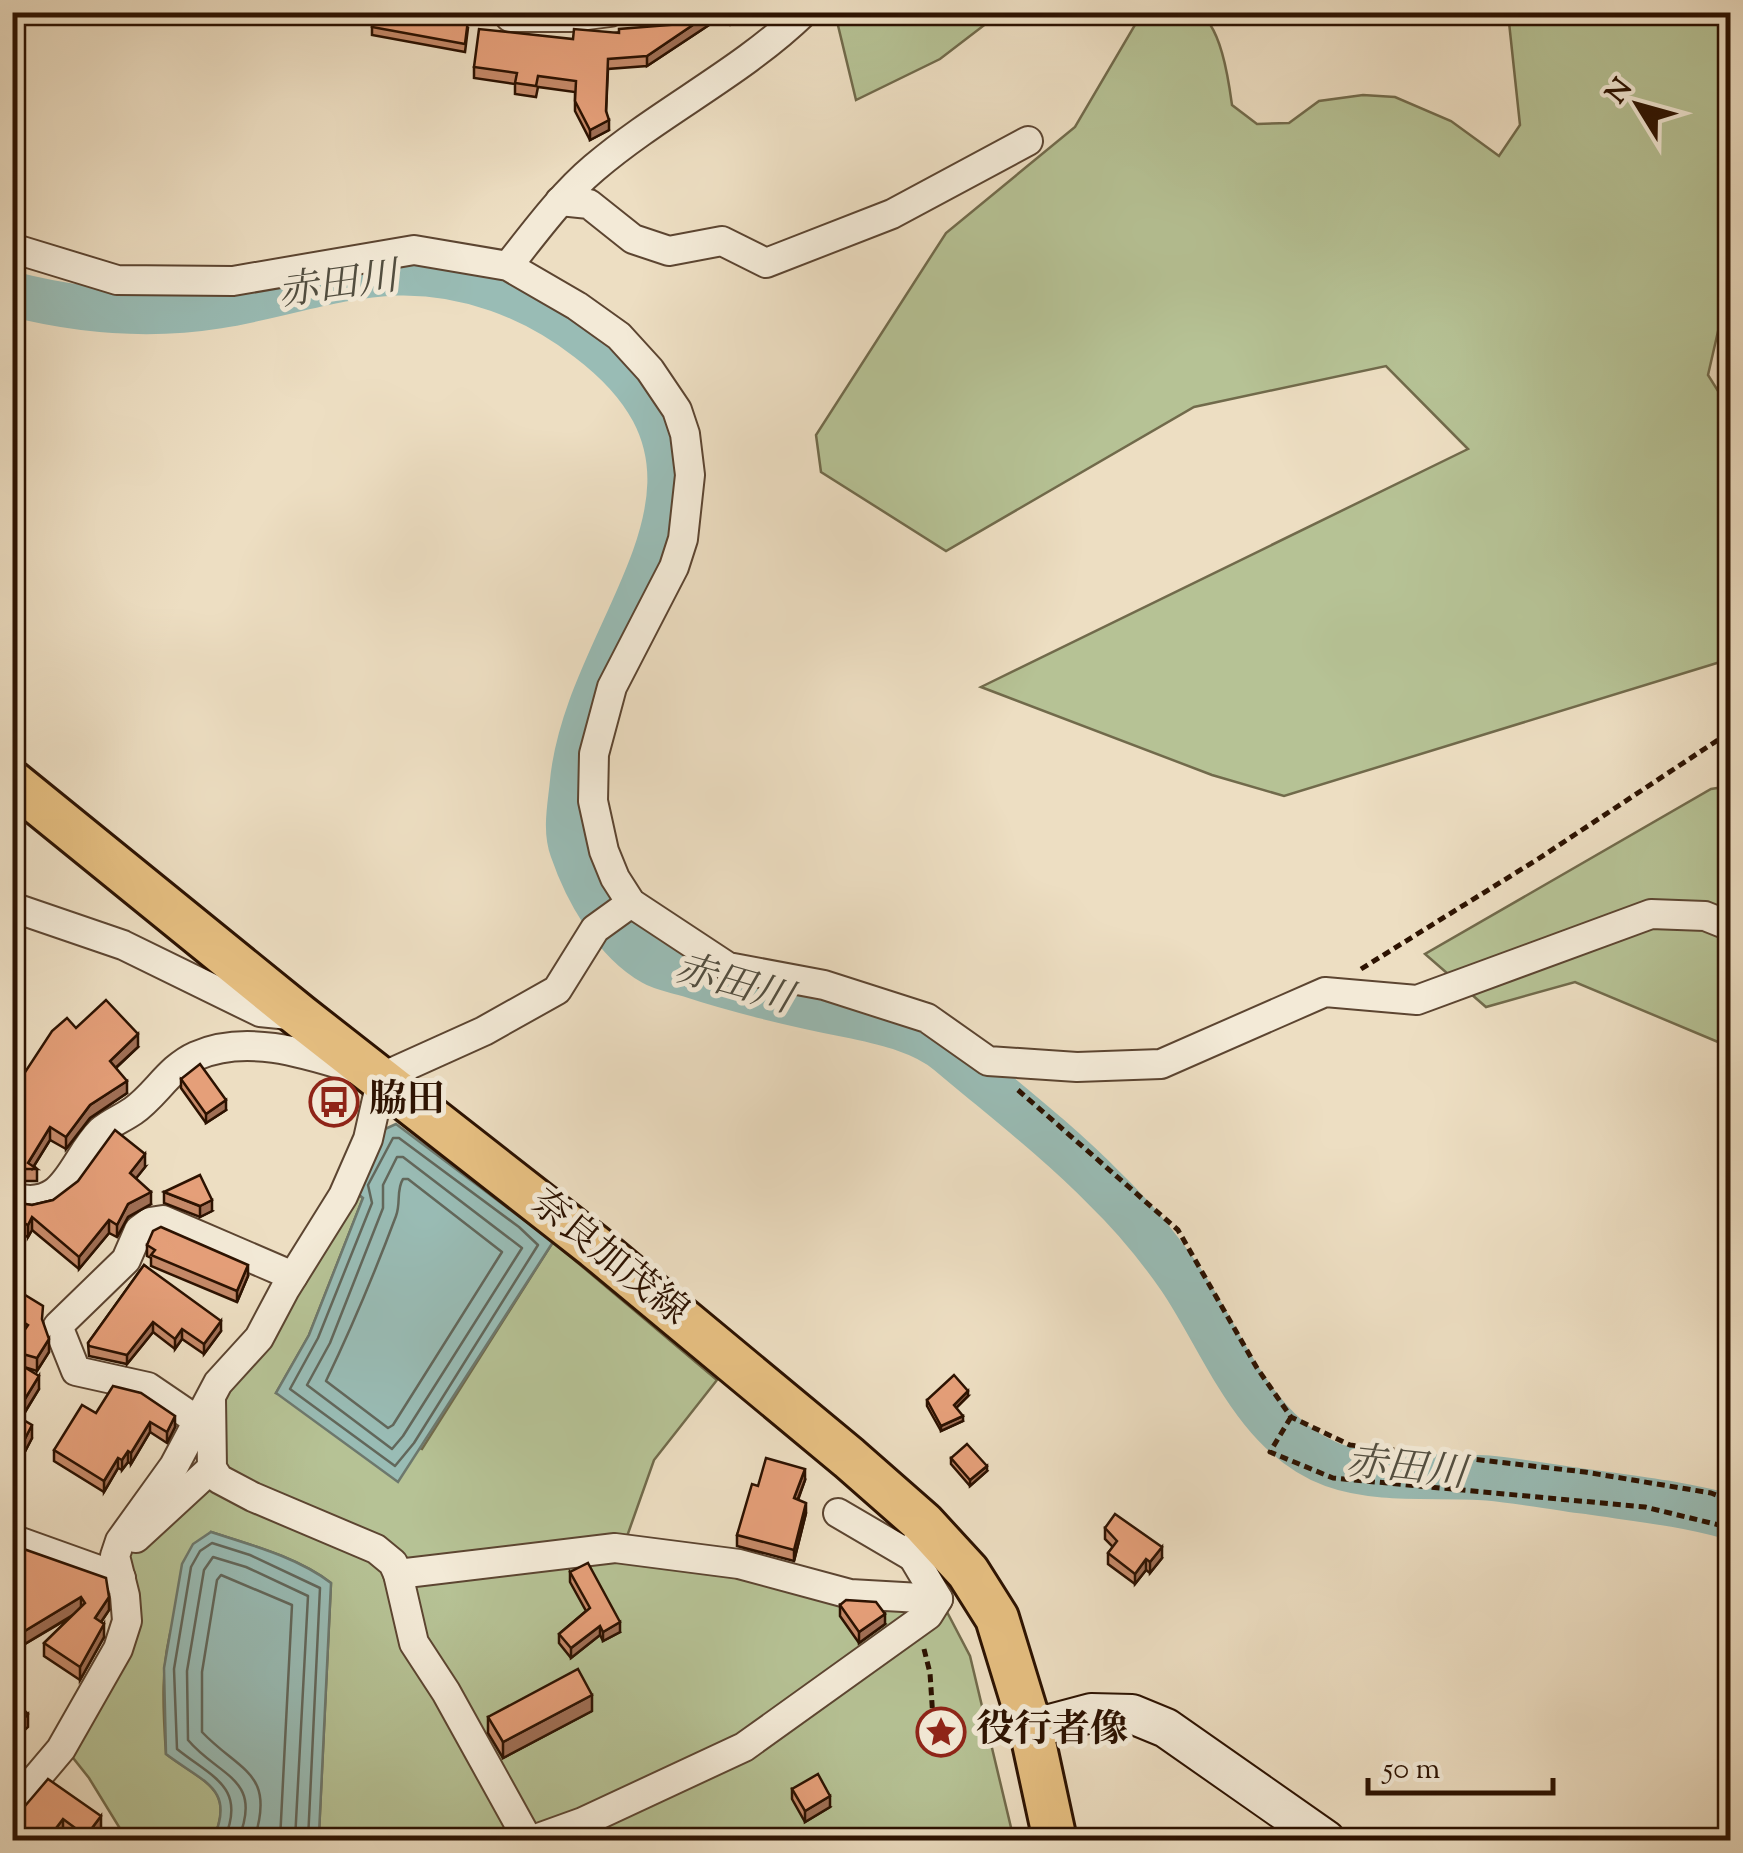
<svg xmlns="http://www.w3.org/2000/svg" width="1743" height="1853" viewBox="0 0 1743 1853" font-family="'Sorts Mill Goudy','Noto Serif JP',serif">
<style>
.green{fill:#b6c295;stroke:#716a4b;stroke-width:2.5}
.water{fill:#99bcb5;stroke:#6d786d;stroke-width:2.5}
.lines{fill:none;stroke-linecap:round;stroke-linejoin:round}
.shore{stroke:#62675b;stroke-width:2.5}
.river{stroke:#99bcb5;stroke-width:45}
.street-casing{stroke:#5c4531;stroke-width:32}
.secondary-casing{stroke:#2c1201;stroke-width:42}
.primary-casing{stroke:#2c1201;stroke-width:48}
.path{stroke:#2c1201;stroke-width:5;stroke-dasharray:8 5;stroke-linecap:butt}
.street{stroke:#f3ead7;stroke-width:28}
.secondary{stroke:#f3ead7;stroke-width:38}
.primary{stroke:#e6bf81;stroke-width:42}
.wall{fill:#c58968;stroke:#2c1201;stroke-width:2.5}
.shaded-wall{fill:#a06f55;stroke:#2c1201;stroke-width:2.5}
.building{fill:#e59f79;stroke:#2c1201;stroke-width:2.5}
.labels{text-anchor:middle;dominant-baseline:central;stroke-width:10;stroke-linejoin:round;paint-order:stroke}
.poi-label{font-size:38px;font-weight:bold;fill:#2c1201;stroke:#f3ead7;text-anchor:start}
.street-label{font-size:38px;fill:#2c1201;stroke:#f3ead7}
.water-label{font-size:40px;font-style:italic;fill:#524e40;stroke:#f3ead7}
</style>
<rect width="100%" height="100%" fill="#eddec2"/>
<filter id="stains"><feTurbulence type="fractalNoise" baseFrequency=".002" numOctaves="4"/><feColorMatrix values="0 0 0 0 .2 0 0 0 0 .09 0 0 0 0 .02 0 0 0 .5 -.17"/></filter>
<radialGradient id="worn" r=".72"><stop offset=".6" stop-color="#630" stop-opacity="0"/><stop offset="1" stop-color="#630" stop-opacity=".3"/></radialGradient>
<!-- green -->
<g class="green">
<polygon points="835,13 835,12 1000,13 940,59 856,100"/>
<path d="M1116 13C1134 12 1182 8 1196 12 1221 21 1229 83 1232 105L1257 124 1289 123 1319 101 1363 95 1395 97 1451 121 1499 156 1520 125 1508 13H1730V279L1708 375 1730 410V659L1284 796 1212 775 981 687 1468 449 1386 366 1194 407 946 551 821 472 816 435 946 233 1075 127 1135 25Z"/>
<polygon points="1730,786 1730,1047 1575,982 1486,1007 1425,954 1711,789"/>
<polygon points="354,1191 363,1198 309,1335 276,1393 422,1449 553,1242 717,1380 654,1460 625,1542 402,1568 224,1475 225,1386"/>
<path d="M210 1477 381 1561 515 1832 498 1840H316L319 1833 331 1583C297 1557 251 1545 211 1532 199 1561 183 1590 174 1620 160 1662 163 1710 166 1754 204 1783 236 1788 213 1840H127L89 1778 70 1754 121 1658 126 1560 142 1537Z"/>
<polygon points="621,1553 908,1606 913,1616 740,1741 531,1833 420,1641 405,1576"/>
<polygon points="946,1610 970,1656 1014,1840 544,1840 645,1800"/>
</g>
<!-- water -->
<g class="water">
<polygon points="396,1124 553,1242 398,1482 276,1393 309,1335 363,1198 354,1191 385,1129"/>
<path d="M211 1532C251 1545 297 1557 331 1583L319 1834 316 1840H213C236 1788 204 1783 166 1754L164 1668 182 1564 193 1544Z"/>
</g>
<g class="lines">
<!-- shore -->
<g class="shore">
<polygon points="393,1138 399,1138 519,1227 538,1245 414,1443 395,1466 290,1389 318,1338 372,1203 368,1185"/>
<polygon points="397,1157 403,1157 522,1248 403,1436 392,1449 307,1385 330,1343 383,1208 383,1185"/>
<path d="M403 1179H408L502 1252 393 1425 388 1428 326 1381C352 1327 375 1272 396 1216 401 1203 396 1190 403 1179Z"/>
<path d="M224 1840C247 1787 213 1778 177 1749L174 1669 191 1567 200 1551 212 1543 250 1555 320 1588 308 1840"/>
<path d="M238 1840C264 1778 219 1777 188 1740L187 1671 204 1570 213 1557 246 1567 308 1596 295 1840"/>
<path d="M254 1840C276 1772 240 1772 202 1732V1672L217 1580 221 1575 292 1605 280 1840"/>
</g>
<!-- river -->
<path class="river" d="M12 294C79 311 150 317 218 306 277 297 336 275 396 273 467 271 533 297 588 339 775 481 585 626 572 786 570 806 565 830 572 849 586 890 614 941 653 963 663 969 678 971 690 975 744 993 798 1005 853 1016 885 1023 923 1031 949 1053 1001 1097 1057 1140 1105 1189 1132 1215 1159 1248 1180 1278 1223 1341 1254 1436 1333 1465 1380 1482 1438 1474 1488 1478 1522 1481 1556 1488 1590 1492 1637 1499 1685 1504 1730 1517"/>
<!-- street casing -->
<g class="street-casing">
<g id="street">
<polyline points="510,12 510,17 571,17 610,12"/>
<polyline points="560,201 589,204 633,239 669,251 722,241 766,263 892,214 1028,141"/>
<polyline points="12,248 117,280 233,281 414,250 508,266 577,306 619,336 650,370 677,410 685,434 690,475 683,539 674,567 612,687 594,754 593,801 604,851 615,878 631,903 728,967 824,985 927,1018 988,1061 1077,1067 1161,1064 1325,992 1417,1000 1651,914 1705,916 1730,926"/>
<path d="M508 266C535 232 561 196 594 168 661 111 741 73 804 12"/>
<polyline points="12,907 123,945 260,1012 299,1016"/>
<path d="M12 1197C66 1213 71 1161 101 1131 110 1123 123 1118 133 1111 156 1095 169 1068 196 1056 255 1030 325 1061 382 1077L484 1031 557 990 595 929 631 903"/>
<polyline points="211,1399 212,1468 219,1479 253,1497 376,1549 393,1563 398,1574 414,1643 446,1692 528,1840"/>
<polyline points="198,1421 148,1387 76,1371 58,1326 126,1260 139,1230 150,1222 163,1220 293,1276"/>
<polyline points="838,1513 913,1557"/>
<polyline points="136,1538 212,1468"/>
<polyline points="12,1539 121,1578"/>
<polyline points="398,1574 615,1548 739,1564 850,1594 938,1599"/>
<polyline points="12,1807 61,1749 118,1649 127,1621 125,1596 115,1556 120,1541 174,1466 218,1383 259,1338 285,1289 343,1196 368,1139 382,1077"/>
<polyline points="533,1840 583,1822 744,1747 928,1615 938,1599 913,1557 923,1523"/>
</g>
</g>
<!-- secondary casing -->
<g class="secondary-casing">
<polyline id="secondary" points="1031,1729 1091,1713 1132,1714 1166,1728 1326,1840"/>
</g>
<!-- primary casing -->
<g class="primary-casing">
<polyline id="primary" points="12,782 300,1016 595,1247 849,1458 923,1523 968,1572 997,1618 1031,1729 1055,1840"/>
</g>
<!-- path -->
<g class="path">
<polyline points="1361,969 1538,859 1730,732"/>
<polyline points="1018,1090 1178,1230 1257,1368 1291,1417 1350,1445 1585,1472 1711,1493 1730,1500"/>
<polyline points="1291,1417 1270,1452 1333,1478 1645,1507 1719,1525 1730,1530"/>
<polyline points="924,1649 930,1673 933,1719"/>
</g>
<!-- street -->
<use href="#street" class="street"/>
<!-- secondary -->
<use href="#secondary" class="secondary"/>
<!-- primary -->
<use href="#primary" class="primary"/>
</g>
<!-- wall -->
<g class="wall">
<polygon points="745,12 731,24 724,15 647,66 608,69 606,112 609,130 590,140 575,111 575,92 538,87 536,97 515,94 515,84 474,78 474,67 573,39 663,26 663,12"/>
<polygon points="428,16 468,28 465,52 372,35 372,27"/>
<polygon points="76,1028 138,1047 116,1068 127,1093 90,1118 66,1149 50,1140 34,1166 37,1169 37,1181 12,1181 12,1092"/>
<polygon points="181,1079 226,1110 206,1123 181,1088"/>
<polygon points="145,1167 136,1178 151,1204 128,1217 117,1237 109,1233 79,1269 32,1230 28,1237 18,1232 12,1244 12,1202 32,1205 53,1200"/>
<polygon points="164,1192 212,1211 200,1217 164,1203"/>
<polygon points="147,1245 248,1276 237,1302 151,1266 151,1258 147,1256"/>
<polygon points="144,1265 221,1331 204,1354 182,1339 175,1349 153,1332 127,1364 89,1356 88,1343"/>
<polygon points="12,1287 43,1322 49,1352 37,1371 24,1367 39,1389 21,1419 32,1438 19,1463 12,1459 12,1368 15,1364 12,1364 12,1348 22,1334 12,1328"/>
<polygon points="968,1396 956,1408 963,1421 941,1431 927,1406 927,1400"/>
<polygon points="96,1413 175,1427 167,1443 150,1432 131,1464 128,1462 122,1470 118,1468 104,1492 54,1461 54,1450"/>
<polygon points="951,1458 987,1471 970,1486 951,1464"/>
<polygon points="805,1480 798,1500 806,1513 794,1561 737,1546 737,1535 758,1486"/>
<polygon points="1105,1528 1162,1558 1150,1573 1146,1570 1135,1584 1108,1564 1108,1553 1113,1547 1105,1539"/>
<polygon points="12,1557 109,1610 101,1622 104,1637 80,1680 44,1656 44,1643 71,1617 18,1648 12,1645"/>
<polygon points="570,1572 620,1632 603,1641 600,1635 571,1658 559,1643 559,1634 586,1611 570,1582"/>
<polygon points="840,1605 885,1624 859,1643 840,1616"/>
<polygon points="592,1711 503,1758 488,1733 488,1717"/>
<polygon points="792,1789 830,1807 805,1822 792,1799"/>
<polygon points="25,1806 101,1829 92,1840 75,1840 63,1832 57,1840 12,1840"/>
</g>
<!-- shaded-wall -->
<g class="shaded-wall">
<polygon points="712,12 724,12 724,15 647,66 647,56"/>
<polygon points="745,12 731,24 731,13"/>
<polygon points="609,120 609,130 590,140 590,130"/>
<polygon points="138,1034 138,1047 110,1073 110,1061"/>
<polygon points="127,1081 127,1093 90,1118 66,1149 66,1137 90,1105"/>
<polygon points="226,1100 226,1110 206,1123 206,1114"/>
<polygon points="50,1127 50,1140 32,1169 28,1163"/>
<polygon points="145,1154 145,1167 130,1186 130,1173"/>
<polygon points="151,1192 151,1204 128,1217 117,1237 117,1225 128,1204"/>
<polygon points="212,1200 212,1211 200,1217 200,1206"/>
<polygon points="32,1217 32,1230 28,1237 28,1225"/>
<polygon points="18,1220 18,1232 12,1244 12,1232"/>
<polygon points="109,1220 109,1233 79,1269 79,1257"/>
<polygon points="248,1265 248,1276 237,1302 237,1291"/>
<polygon points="221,1321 221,1331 204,1354 204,1344"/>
<polygon points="153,1322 153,1332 127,1364 127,1355"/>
<polygon points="182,1329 182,1339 175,1349 175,1339"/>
<polygon points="49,1339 49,1352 37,1371 37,1358"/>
<polygon points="39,1376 39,1389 15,1428 15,1415"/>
<polygon points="968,1391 968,1396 954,1410 954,1405"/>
<polygon points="175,1416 175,1427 167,1443 167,1432"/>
<polygon points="963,1416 963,1421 941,1431 941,1426"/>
<polygon points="150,1422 150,1432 131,1464 131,1453"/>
<polygon points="32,1425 32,1438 19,1463 19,1450"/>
<polygon points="128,1451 128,1462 122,1470 122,1460"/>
<polygon points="118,1458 118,1468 104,1492 104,1481"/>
<polygon points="987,1466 987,1471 970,1486 970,1480"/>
<polygon points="805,1469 805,1480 794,1509 794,1498"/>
<polygon points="806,1503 806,1513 794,1561 794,1550"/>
<polygon points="1162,1547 1162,1558 1150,1573 1150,1562"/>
<polygon points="1146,1559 1146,1570 1135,1584 1135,1574"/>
<polygon points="81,1597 81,1610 18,1648 18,1635"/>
<polygon points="109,1597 109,1610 95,1631 95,1618"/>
<polygon points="885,1614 885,1624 859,1643 859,1632"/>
<polygon points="620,1622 620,1632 603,1641 603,1632"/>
<polygon points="104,1624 104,1637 80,1680 80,1667"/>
<polygon points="600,1626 600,1635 571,1658 571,1648"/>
<polygon points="592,1695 592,1711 503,1758 503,1742"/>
<polygon points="28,1714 28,1727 18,1736 18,1741 12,1746 12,1733 16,1726"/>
<polygon points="830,1796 830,1807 805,1822 805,1811"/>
<polygon points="101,1816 101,1829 92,1840 86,1840 86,1836"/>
<polygon points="63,1819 63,1832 57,1840 47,1840"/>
</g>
<!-- building -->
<g class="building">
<polygon points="374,12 428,12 428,16 468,20 465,44 372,27"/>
<polygon points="712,12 647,56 608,59 606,111 609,120 590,130 575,101 576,81 538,76 536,86 515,83 517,73 474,67 479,29 573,39 574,29 619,33 619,29 670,25 663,12"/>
<polygon points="106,1000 138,1034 110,1061 127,1081 90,1105 66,1137 50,1127 28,1163 37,1169 12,1169 12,1092 52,1031 67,1018 76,1028"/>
<polygon points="200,1064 226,1100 206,1114 181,1079"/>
<polygon points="115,1130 145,1154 130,1173 151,1192 128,1204 117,1225 109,1220 79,1257 32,1217 28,1225 18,1220 12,1232 12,1202 32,1205 53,1200 78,1181"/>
<polygon points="200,1175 212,1200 200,1206 164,1192"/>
<polygon points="161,1227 248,1265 237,1291 151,1255 155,1250 147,1245 153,1231"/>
<polygon points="144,1265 221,1321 204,1344 182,1329 175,1339 153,1322 127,1355 89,1346 88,1343"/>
<polygon points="12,1287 43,1306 42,1319 49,1339 37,1358 12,1351 12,1348 28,1325 12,1315"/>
<polygon points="16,1362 39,1376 15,1415 32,1425 19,1450 12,1446 12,1368"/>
<polygon points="954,1375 968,1391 954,1405 963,1416 941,1426 927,1400"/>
<polygon points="113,1386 141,1393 175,1416 167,1432 150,1422 131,1453 128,1451 122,1460 118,1458 104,1481 54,1450 82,1405 96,1413"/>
<polygon points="967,1444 987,1466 970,1480 951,1458"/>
<polygon points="766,1458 805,1469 794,1498 806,1503 794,1550 737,1535 752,1484 758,1486"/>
<polygon points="1115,1514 1162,1547 1150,1562 1146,1559 1135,1574 1108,1553 1117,1541 1105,1528"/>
<polygon points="18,1547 106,1578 109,1597 95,1618 104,1624 80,1667 44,1643 85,1603 81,1597 18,1635 12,1632 12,1557"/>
<polygon points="588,1563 620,1622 603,1632 600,1626 571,1648 559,1634 590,1608 570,1572"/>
<polygon points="846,1600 876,1602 885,1614 859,1632 840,1605"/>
<polygon points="578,1669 592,1695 503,1742 488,1717"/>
<polygon points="12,1698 28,1714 16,1726 18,1728 12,1733"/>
<polygon points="818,1774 830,1796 805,1811 792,1789"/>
<polygon points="48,1779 101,1816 86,1836 63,1819 47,1840 12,1840 12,1810 25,1806"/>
</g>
<!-- icons -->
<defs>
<g id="bus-ring" transform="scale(2.5)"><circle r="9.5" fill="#f3ead7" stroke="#8f2418" stroke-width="1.5"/><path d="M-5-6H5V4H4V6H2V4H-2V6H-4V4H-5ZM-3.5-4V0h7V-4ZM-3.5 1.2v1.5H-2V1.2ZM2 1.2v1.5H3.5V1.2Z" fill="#8f2418"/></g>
<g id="sight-ring" transform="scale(2.5)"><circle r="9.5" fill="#f3ead7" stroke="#8f2418" stroke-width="1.5"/><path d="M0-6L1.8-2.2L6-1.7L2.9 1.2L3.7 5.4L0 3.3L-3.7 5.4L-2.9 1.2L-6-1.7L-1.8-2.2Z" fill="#8f2418"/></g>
</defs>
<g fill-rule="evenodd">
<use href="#bus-ring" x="334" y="1102"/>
<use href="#sight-ring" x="941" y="1732"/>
</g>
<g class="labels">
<!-- poi labels -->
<g class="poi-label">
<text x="369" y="1102">脇田</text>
<text x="976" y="1732">役行者像</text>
</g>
<!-- street labels -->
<g class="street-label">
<text transform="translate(608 1259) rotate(39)">奈良加茂線</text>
</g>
<!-- water labels -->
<g class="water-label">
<text transform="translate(338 287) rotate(-8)">赤田川</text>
<text transform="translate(733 986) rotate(16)">赤田川</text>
<text transform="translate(1406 1470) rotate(6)">赤田川</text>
</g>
</g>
<!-- margin -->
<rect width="1743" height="1853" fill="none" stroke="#eddec2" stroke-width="50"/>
<rect x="15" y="15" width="1713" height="1823" fill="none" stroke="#2c1201" stroke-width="5"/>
<rect x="25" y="25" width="1693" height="1803" fill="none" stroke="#2c1201" stroke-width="2.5"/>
<!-- north arrow -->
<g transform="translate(1638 105) rotate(307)" stroke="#f3ead7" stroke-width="8" paint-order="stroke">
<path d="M0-8L18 38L0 25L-18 38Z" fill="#2c1201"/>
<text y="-15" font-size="28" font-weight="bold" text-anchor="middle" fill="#2c1201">N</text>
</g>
<!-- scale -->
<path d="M1368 1778v15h185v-15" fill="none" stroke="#2c1201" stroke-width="5"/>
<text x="1383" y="1778" font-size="30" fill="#2c1201" stroke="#f3ead7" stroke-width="8" paint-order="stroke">50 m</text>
<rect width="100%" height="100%" filter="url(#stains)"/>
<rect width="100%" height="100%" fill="url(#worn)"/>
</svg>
